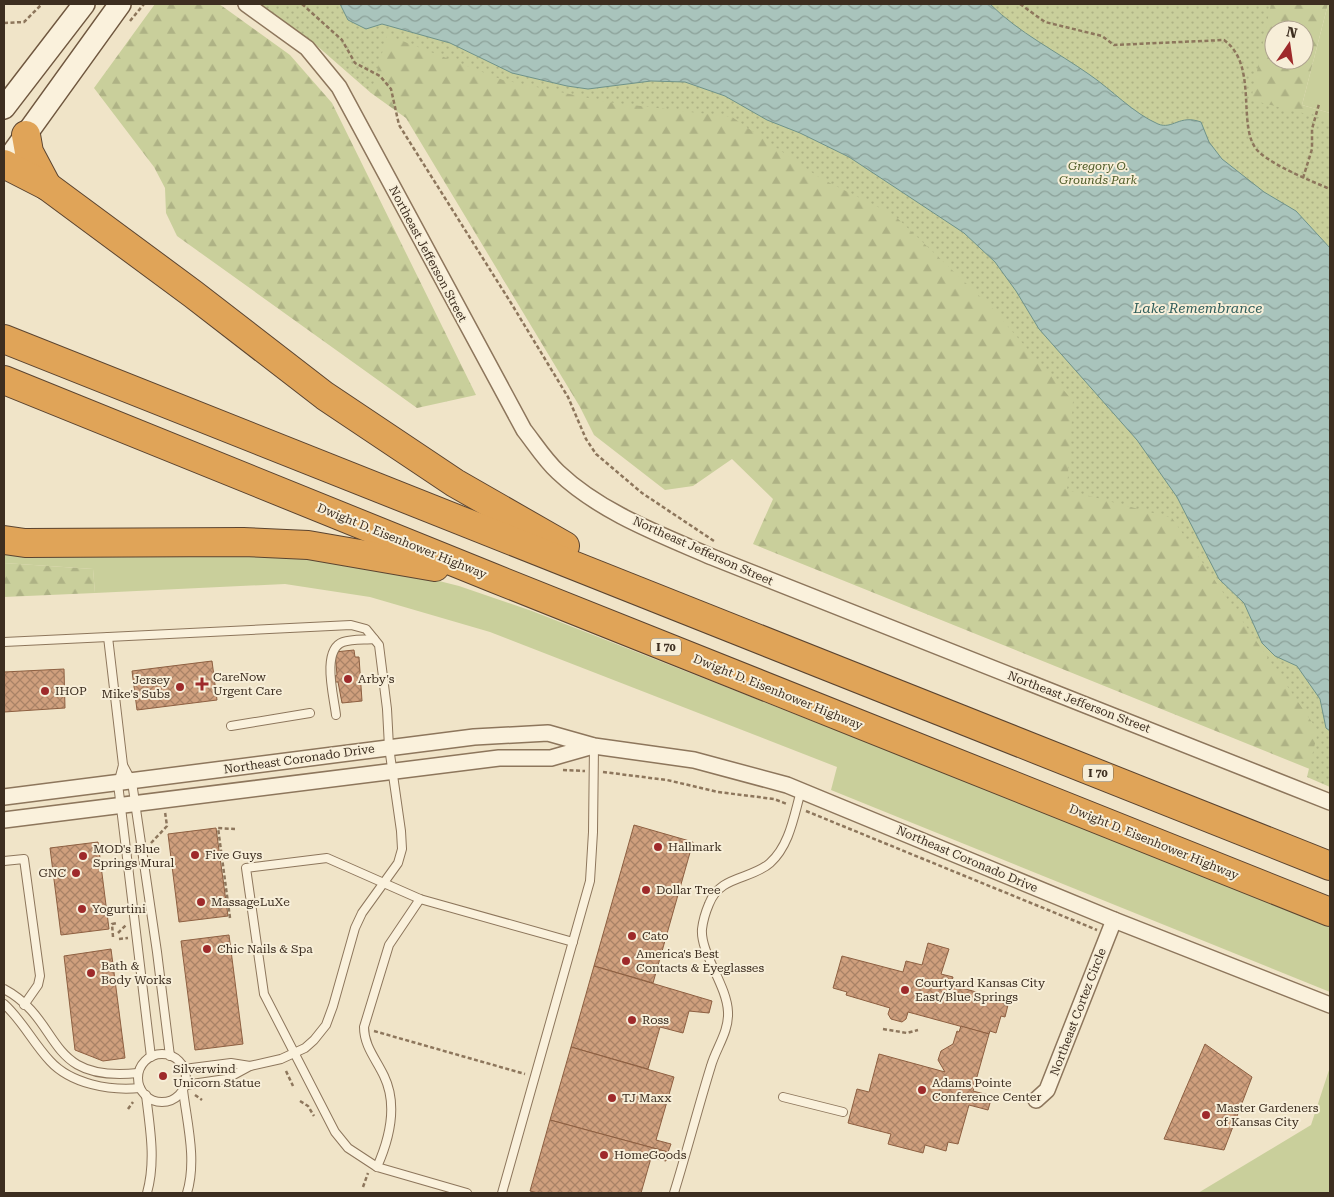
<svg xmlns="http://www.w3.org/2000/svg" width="1334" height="1197" viewBox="0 0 1334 1197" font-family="'Roboto Serif',serif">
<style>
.grass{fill:#c9cf9b}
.forest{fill:url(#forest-firs);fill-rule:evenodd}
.park{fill:url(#park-dots)}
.water{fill:url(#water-waves);stroke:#6f938a}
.building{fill:url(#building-cross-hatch);stroke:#8d5f41}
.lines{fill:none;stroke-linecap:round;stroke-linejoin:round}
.lane-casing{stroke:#8d765c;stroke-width:10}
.street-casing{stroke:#8d765c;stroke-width:18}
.secondary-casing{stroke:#6f573f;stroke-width:24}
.highway-casing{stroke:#5b4430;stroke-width:30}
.path{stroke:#8d765c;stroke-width:2.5;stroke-dasharray:4 2.5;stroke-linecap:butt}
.lane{stroke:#faf1dc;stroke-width:8}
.street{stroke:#faf1dc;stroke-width:15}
.secondary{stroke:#faf1dc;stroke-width:21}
.highway{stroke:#e0a458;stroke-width:28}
.poi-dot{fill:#9e2a2b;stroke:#f7eed8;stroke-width:2}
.labels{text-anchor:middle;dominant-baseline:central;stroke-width:4;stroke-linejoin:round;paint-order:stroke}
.shield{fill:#f7eed8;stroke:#756857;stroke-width:1}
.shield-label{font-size:11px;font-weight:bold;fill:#3d2e20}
.park-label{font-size:12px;font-style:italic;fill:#4d5a26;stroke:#f7eed8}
.street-label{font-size:12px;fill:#3d2e20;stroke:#f7eed8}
.poi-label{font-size:12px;fill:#3d2e20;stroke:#f7eed8;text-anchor:start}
.water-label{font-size:14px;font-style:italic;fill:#2f5d5a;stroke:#f7eed8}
</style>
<defs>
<pattern id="forest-firs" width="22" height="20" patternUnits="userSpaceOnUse" patternTransform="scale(1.25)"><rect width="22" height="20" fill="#c9cf9b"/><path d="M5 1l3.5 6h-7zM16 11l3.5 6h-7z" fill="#aeb285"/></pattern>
<pattern id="park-dots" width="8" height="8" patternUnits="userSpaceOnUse" patternTransform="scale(1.25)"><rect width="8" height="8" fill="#c9cf9b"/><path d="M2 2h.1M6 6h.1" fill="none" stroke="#aeb285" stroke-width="1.8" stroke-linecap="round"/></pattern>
<pattern id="water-waves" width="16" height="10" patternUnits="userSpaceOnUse" patternTransform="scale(1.25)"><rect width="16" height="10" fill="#a9c4bc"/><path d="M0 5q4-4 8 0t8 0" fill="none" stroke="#8ba098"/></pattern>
<pattern id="building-cross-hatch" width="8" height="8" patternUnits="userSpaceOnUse" patternTransform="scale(1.25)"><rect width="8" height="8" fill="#cf9f7d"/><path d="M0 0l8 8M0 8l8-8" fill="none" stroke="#a98266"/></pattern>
</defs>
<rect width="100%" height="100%" fill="#f0e4c8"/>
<!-- grass -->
<g class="grass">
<polygon points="1328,4 1330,4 1330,113 1302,105"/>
<polygon points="243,550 375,565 459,586 532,611 1330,924 1330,992 831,790 837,767 490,632 370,597 285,584 95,593 93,569 4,563 4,551"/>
<polygon points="1330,1067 1330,1193 1198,1193 1311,1125"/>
</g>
<!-- forest -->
<g class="forest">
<polygon points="155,4 218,4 222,6 290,55 332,103 476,395 417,408 177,236 166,213 165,188 154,167 94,88"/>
<path d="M990 4H1328L1302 105 1330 113V248ZM1274 30H1304V60H1274Z"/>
<polygon points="366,29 685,82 929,208 1320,699 1327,776 753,544 773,499 732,459 693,486 665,490 594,435 580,407 406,118 371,93 356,53"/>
<polygon points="4,563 93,569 95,593 4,597"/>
</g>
<!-- park -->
<polygon class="park" points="260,4 1271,4 1251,100 1330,120 1330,787 1307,777 1318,731 1172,518 1067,490 1073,401 990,306 894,215 820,178 732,117 607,102 503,80 387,35 371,93 316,45"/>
<!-- water -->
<path class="water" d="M340 4H990C1019 33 1056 51 1090 75 1112 90 1133 113 1158 124 1173 130 1179 114 1201 122L1209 142 1222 159 1264 192 1296 211 1330 248V731L1326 728 1320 699 1297 666 1275 656 1262 643 1244 603 1219 579 1177 497 1137 440 1039 329 1016 291 995 262 964 233 849 157 800 133 767 120 725 96 685 82 651 81 588 89 567 86 512 73 450 43 382 24 366 29 348 20Z"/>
<!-- building -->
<g class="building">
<polygon points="354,650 355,657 359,657 362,701 342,703 338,682 335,682 335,676 337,675 335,652"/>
<polygon points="212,661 217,700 137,710 132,671"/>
<polygon points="64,669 65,708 4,712 4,672"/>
<polygon points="634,825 693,842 653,983 594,966"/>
<polygon points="216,828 228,916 179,922 168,834"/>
<polygon points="98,842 109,929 61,935 50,848"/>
<polygon points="229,935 243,1044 195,1050 181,941"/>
<polygon points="928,943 949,949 941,974 953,977 951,985 1009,1001 1005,1017 1001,1016 996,1033 990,1031 989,1034 908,1012 906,1019 902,1022 891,1019 888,1014 890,1008 846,995 847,992 833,988 842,956 903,972 906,961 922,965"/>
<polygon points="111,949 125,1058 103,1061 75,1050 64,956"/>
<polygon points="594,966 712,1001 709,1013 689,1011 683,1033 660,1027 648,1069 571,1047"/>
<polygon points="961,1026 989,1034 973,1091 992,1096 988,1110 969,1105 958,1144 948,1142 946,1151 925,1145 923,1153 888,1144 891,1134 848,1123 857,1089 869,1092 879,1054 945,1072 938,1060 941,1051 953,1044 957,1031 959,1032"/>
<polygon points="1205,1044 1252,1077 1224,1150 1164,1139"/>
<polygon points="571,1047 674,1077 656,1140 671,1144 668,1152 550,1120"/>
<polygon points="550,1120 668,1152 666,1161 651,1158 641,1193 538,1193 530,1191"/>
</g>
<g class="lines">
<!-- lane casing -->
<g class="lane-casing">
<g id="lane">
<polyline points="108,637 351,625 366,629 379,645 387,709 389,747 401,831 402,849 398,863 362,913 355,928 333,1006 326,1025 314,1040 305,1048 281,1059 250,1066 226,1079 185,1085"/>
<polyline points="4,642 108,637 123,765 118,784 122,816 151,1057"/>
<path d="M336 715C334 697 321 650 343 642 352 639 365 640 374 639"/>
<polyline points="231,726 310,713"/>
<polyline points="123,765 132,782 157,952 170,1056"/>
<polyline points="4,861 24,859 40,976 38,985 24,1005"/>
<path d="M4 989C64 1021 43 1083 138 1073"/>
<path d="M4 1004C22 1020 33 1043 50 1061 71 1084 110 1091 140 1088"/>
<circle cx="162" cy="1078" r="24"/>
<polyline points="184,1069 231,1063 250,1066"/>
<path d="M183 1090C187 1123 197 1160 187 1193"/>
<path d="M146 1095C150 1129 156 1160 147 1193"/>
<polyline points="783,1097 843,1112"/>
<path d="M377 1167C389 1140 398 1105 384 1076 376 1059 364 1046 364 1027L389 945 420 899"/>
<polyline points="467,1193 377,1167 348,1148 335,1132 264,994 246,868 327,858 420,899 573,942"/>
<polyline points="502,1193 590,881 593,832 594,746"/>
<path d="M674 1193C687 1151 698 1108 711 1066 716 1048 729 1032 728 1012 727 985 700 953 702 929 703 921 706 911 709 904 720 875 751 880 770 863 790 845 794 815 801 791"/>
</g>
</g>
<!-- street casing -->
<g class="street-casing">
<g id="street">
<path d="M246 4 307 48 339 87 524 430C535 444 545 460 558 472 600 512 659 534 712 557L1330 802"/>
<polyline points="4,797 474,737 548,733 594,746 694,760 787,785 1114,920 1330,1005"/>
<polyline points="4,820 499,758 551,758 593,746"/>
<polyline points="1036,1100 1047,1090 1114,920"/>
</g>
</g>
<!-- secondary casing -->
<g class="secondary-casing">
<g id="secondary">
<polyline points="4,108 84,4"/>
<polyline points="4,165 120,4"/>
</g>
</g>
<!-- highway casing -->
<g class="highway-casing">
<g id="highway">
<polyline points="26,135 29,152 47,186"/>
<polyline points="4,164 47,186 193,294 325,396 455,483 565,546"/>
<polyline points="4,339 1330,866"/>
<polyline points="4,380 491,577 1330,912"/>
<polyline points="4,540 25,543 243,542 308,545 435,567"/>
</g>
</g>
<!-- path -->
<g class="path">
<polyline points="302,4 342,40 355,63 380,76 391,89 399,125 511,303 568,397 586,439 596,454 642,493 714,541"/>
<path d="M1020 4 1045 22 1102 36 1114 45 1224 40C1260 66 1235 130 1259 152 1274 166 1311 181 1330 189"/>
<polyline points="130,21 144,4"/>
<polyline points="4,23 24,22 42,4"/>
<polyline points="1303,178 1312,149 1312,129 1319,104"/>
<polyline points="563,770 585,771"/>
<polyline points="603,772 667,780 718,792 774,799 787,804"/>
<polyline points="806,811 1097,930"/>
<polyline points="151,843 167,826 165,812"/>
<polyline points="230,918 218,828 235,829"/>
<polyline points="118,933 126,925"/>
<polyline points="113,937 112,924 117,923"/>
<polyline points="119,939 128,938"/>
<polyline points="883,1029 907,1033 918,1030"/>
<polyline points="374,1031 525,1074"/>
<polyline points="286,1071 293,1086"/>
<polyline points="195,1095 202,1100"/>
<polyline points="300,1101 308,1106 314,1116"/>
<polyline points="128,1109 133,1102"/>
<polyline points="363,1187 368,1173"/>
</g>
<!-- lane -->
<use href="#lane" class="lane"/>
<!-- street -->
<use href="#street" class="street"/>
<!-- secondary -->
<use href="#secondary" class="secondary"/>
<!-- highway -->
<use href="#highway" class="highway"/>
</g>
<!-- markers -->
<g class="poi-dot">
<circle cx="348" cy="679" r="5"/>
<path d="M199.5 676.5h5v5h5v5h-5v5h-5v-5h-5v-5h5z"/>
<circle cx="180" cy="687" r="5"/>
<circle cx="45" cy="691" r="5"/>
<circle cx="658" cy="847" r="5"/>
<circle cx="195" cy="855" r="5"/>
<circle cx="83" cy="856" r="5"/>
<circle cx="76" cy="873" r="5"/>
<circle cx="646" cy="890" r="5"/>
<circle cx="201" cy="902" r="5"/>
<circle cx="82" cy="909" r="5"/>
<circle cx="632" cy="936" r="5"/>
<circle cx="207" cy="949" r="5"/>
<circle cx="626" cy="961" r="5"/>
<circle cx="91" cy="973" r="5"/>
<circle cx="905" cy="990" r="5"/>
<circle cx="632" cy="1020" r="5"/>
<circle cx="163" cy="1076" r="5"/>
<circle cx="922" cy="1090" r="5"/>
<circle cx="612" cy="1098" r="5"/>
<circle cx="1206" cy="1115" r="5"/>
<circle cx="604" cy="1155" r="5"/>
</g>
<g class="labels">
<!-- shield labels -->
<g class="shield">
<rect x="651" y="638.5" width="30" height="17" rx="4"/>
<rect x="1083" y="764.5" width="30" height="17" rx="4"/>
</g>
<g class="shield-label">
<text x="666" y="647">I 70</text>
<text x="1098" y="773">I 70</text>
</g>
<!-- park labels -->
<g class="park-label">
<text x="1098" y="166">Gregory O.<tspan x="1098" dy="14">Grounds Park</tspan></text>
</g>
<!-- street labels -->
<g class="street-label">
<text transform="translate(428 254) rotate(62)">Northeast Jefferson Street</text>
<text transform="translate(402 541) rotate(22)">Dwight D. Eisenhower Highway</text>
<text transform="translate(703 551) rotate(24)">Northeast Jefferson Street</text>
<text transform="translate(778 692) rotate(22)">Dwight D. Eisenhower Highway</text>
<text transform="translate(1079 702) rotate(21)">Northeast Jefferson Street</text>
<text transform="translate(299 759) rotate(-8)">Northeast Coronado Drive</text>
<text transform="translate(1154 842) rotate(22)">Dwight D. Eisenhower Highway</text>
<text transform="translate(967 859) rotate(23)">Northeast Coronado Drive</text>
<text transform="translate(1078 1012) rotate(-69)">Northeast Cortez Circle</text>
</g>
<!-- poi labels -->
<g class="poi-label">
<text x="213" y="677">CareNow<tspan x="213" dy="14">Urgent Care</tspan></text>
<text x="358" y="679">Arby's</text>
<text x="170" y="680" text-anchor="end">Jersey<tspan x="170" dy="14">Mike's Subs</tspan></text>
<text x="55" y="691">IHOP</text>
<text x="668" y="847">Hallmark</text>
<text x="93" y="849">MOD's Blue<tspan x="93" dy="14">Springs Mural</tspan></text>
<text x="205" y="855">Five Guys</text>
<text x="66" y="873" text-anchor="end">GNC</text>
<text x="656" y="890">Dollar Tree</text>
<text x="211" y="902">MassageLuXe</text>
<text x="92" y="909">Yogurtini</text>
<text x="642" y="936">Cato</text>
<text x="217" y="949">Chic Nails &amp; Spa</text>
<text x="636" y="954">America's Best<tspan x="636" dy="14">Contacts &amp; Eyeglasses</tspan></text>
<text x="101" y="966">Bath &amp;<tspan x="101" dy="14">Body Works</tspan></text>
<text x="915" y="983">Courtyard Kansas City<tspan x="915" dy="14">East/Blue Springs</tspan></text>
<text x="642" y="1020">Ross</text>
<text x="173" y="1069">Silverwind<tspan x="173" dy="14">Unicorn Statue</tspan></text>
<text x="932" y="1083">Adams Pointe<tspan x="932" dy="14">Conference Center</tspan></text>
<text x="622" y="1098">TJ Maxx</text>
<text x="1216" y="1108">Master Gardeners<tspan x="1216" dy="14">of Kansas City</tspan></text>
<text x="614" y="1155">HomeGoods</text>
</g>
<!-- water labels -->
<g class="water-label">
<text x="1198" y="308">Lake Remembrance</text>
</g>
</g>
<!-- border -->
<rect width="1334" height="1197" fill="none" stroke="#3d2e20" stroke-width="10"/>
<!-- north arrow -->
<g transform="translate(1289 45) rotate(13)"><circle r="24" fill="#f7eed8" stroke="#ada18e"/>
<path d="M0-4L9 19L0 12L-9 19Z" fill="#9e2a2b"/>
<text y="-8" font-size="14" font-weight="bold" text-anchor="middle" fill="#3d2e20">N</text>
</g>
</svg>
